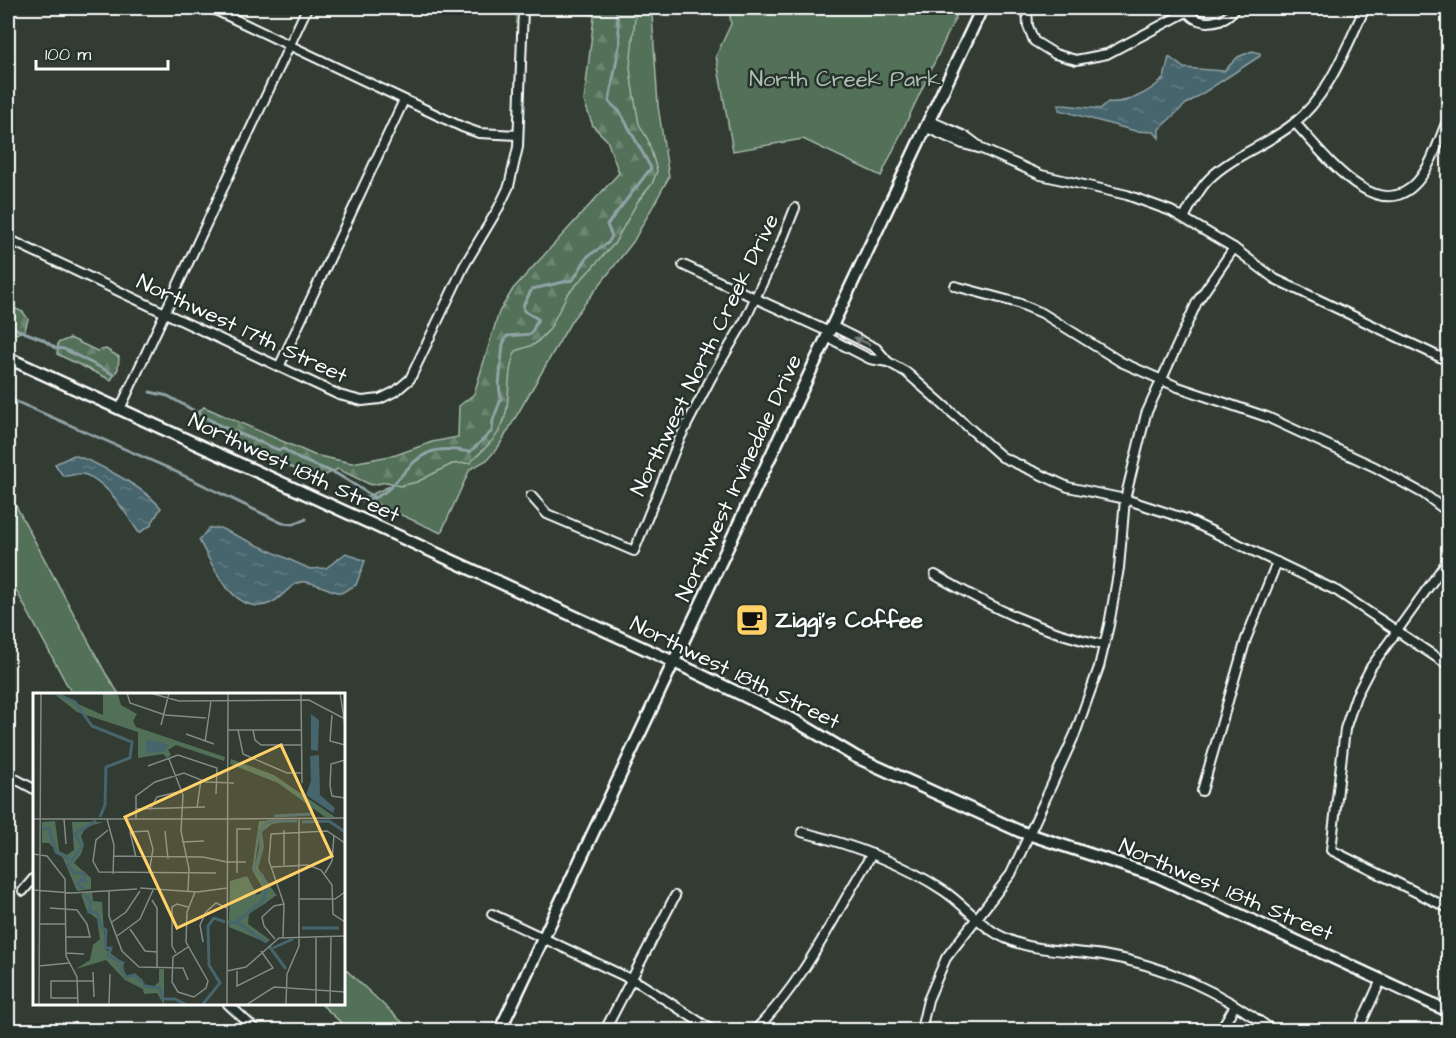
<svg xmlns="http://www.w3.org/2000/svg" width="1456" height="1038" viewBox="0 0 1456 1038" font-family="'Architects Daughter',sans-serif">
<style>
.green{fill:#527058;stroke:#a8b8ac;stroke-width:1.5}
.forest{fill:url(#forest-firs);stroke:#a8b8ac;stroke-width:1.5}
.water{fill:url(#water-ripples);stroke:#91a3a7;stroke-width:1.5}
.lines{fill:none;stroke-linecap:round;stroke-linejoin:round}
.stream{stroke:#91a3a7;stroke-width:3}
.minor-casing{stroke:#fff;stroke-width:12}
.tertiary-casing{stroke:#fff;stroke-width:15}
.secondary-casing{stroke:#fff;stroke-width:15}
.minor{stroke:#26332d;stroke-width:8}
.tertiary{stroke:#26332d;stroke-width:10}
.secondary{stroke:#26332d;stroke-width:10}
.oneway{fill:#727a76}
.labels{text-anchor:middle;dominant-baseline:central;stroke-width:5;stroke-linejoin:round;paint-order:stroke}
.park-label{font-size:22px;fill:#b1bfb4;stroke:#26332d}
.street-label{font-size:22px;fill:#fff;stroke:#26332d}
.poi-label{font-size:22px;font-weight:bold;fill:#fff;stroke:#26332d;text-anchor:start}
.inset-river{fill:none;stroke:#47656d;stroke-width:3}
.inset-road{fill:none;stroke:#848a85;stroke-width:1.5}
.view{fill:#ffd166;fill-opacity:0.15;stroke:#ffd166;stroke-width:3}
.inset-edge{fill:none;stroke:#fff;stroke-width:3}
</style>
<defs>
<pattern id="forest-firs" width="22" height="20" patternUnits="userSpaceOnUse" patternTransform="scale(1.5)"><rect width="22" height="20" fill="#527058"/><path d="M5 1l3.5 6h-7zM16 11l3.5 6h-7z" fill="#6c8571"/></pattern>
<pattern id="water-ripples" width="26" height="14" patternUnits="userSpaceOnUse" patternTransform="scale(1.5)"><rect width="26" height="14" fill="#47656d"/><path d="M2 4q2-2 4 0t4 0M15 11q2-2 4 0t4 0" fill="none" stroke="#637c83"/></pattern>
</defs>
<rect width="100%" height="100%" fill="#323c33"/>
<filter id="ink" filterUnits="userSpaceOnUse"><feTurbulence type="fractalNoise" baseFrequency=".0167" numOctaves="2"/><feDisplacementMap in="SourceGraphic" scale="12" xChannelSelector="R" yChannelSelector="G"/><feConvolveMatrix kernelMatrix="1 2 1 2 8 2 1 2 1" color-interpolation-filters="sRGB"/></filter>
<g filter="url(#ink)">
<!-- green -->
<g class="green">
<polygon points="540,8 656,8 652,15 658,106 669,177 633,242 572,320 499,446 487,460 470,469 441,533 364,498 472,448 505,363 651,170 617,97 620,17 539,10"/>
<polygon points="729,8 960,8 881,176 803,139 733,151 716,56 731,24"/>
<polygon points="8,491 106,674 119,694 72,694 8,575"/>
<polygon points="344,968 402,1022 410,1030 349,1030 321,1004 344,1004"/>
</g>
<!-- forest -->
<g class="forest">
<path d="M591 8H636L630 67 632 85 639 124 648 140 657 171 652 184 638 201 614 244 567 295 549 330 535 344 516 351C504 375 513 403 501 428 494 442 480 452 470 463L452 464 417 482 400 486 387 482 371 485 338 469 317 479 305 474 207 427 194 416 204 407 314 455 352 463 396 455 432 442 458 437 459 406 474 394 499 312 513 289 619 173 607 140 593 126 584 101 594 17Z"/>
<polygon points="8,279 14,286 9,306 23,312 28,319 25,330 16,334 8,330"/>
<polygon points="70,338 97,351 106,349 119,357 118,369 111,380 57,354 58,343"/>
</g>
<!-- water -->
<g class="water">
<path d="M1252 51 1260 53V56L1186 104 1159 129V138L1154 132 1135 131 1059 110V105H1064L1100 109 1108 102C1128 104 1150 92 1164 78L1169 57 1184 68 1224 71 1238 57Z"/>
<path d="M74 455C98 463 145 488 161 508L150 526 139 533C127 515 105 478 82 474 76 473 69 477 63 476L55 464Z"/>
<path d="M209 528H220L310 569 326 568 346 553 365 561 356 585 341 593C330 591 311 580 301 582 290 584 282 598 271 603 235 619 212 565 199 540Z"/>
</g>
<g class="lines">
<!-- stream -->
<g class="stream">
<polyline points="8,326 42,339 55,348 64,349 113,374"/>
<polyline points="150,392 168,396 221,426 279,450 284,449 299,459 337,474 374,497"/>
<polyline points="8,398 166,467 282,523 293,524 306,519"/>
<path d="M361 500C392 501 402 464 428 453 441 447 457 450 470 452L492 431 493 420 501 399 499 385 503 344 507 336 531 334 538 319 524 311 523 306 532 289 573 280 588 256 608 243 612 236 607 225 651 168 620 112 609 102 620 41 616 8"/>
</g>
<!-- minor casing -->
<g class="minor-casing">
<g id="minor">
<polyline points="211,8 462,127 479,133 518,135"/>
<polyline points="1027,8 1028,26 1034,41 1055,54 1076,60 1107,54 1194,8"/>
<path d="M1188 12C1199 28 1226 23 1235 8"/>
<polyline points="928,120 967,137 979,146"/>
<path d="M1295 123C1321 150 1376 228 1417 182 1432 165 1439 139 1448 119"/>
<polyline points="925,127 963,144 982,149 1041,175 1127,195 1171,211 1234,248 1275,279 1448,361"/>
<path d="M1184 218C1191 205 1198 190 1209 179 1232 156 1267 145 1293 124 1329 96 1346 47 1365 8"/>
<polyline points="8,239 339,395 362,401 380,399 396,391 410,379 464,266 499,207 509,186 518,147 523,8"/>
<polyline points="683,265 829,332"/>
<polyline points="955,286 1018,303 1042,313 1121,362 1178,387 1267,417 1375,467 1424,494 1448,512"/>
<polyline points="832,326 876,348 888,362 906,372 1002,457 1068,487 1125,499 1186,519 1337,591 1448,665"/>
<polyline points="827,337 870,359 888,362"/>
<polyline points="279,367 404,100"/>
<polyline points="120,409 307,8"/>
<polyline points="531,496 547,514 634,551 679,440 711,378 745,320 781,243 795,208"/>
<polyline points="1448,560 1371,667 1356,696 1345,729 1331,850 1448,908"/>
<path d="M935 575C991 607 1040 632 1104 645"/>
<polyline points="8,775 34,789"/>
<polyline points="1202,791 1246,639 1277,562"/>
<path d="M802 832C853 845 901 862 944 891 965 905 982 928 1005 938 1034 952 1072 950 1103 955 1164 965 1223 993 1272 1030"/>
<polyline points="23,891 34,878"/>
<polyline points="492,914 641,984 712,1030"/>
<polyline points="228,1004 256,1030"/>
<polyline points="605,1030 675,896"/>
<path d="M755 1030C808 977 833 916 872 854"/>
<polyline points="921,1030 928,1000 946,958 1011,874 1075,734 1099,667 1109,625 1119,568 1125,499 1146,414 1197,302 1234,248"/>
<polyline points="1220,1030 1235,1006"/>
<polyline points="1358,1030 1381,980"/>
</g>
</g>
<!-- tertiary casing -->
<g class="tertiary-casing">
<polyline id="tertiary" points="674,662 794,720 856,757 1019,831 1156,876 1448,1011"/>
</g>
<!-- secondary casing -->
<g class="secondary-casing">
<g id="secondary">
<polyline points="8,358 674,662"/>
<polyline points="500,1030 982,8"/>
</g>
</g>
<!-- minor -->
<use href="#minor" class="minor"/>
<!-- tertiary -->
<use href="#tertiary" class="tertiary"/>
<!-- secondary -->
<use href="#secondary" class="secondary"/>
</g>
<!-- one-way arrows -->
<defs><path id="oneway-solid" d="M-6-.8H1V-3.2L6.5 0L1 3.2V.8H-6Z" transform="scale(1.5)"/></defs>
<use class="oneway" href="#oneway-solid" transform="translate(862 341) rotate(-156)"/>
</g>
<!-- icons -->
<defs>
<g id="cafe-square" transform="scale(1.725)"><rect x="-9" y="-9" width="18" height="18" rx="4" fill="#ffd166" stroke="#26332d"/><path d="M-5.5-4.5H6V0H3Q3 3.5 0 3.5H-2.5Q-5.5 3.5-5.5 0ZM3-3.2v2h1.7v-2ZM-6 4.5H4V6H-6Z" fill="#111"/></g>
</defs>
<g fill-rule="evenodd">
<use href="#cafe-square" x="752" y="620"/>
</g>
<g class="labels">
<!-- park labels -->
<g class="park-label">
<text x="845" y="79">North Creek Park</text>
</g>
<!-- street labels -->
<g class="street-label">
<text transform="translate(242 329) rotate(25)">Northwest 17th Street</text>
<text transform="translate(705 355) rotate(-64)">Northwest North Creek Drive</text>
<text transform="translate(294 468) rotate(25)">Northwest 18th Street</text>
<text transform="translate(739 478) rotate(-65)">Northwest Irvinedale Drive</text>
<text transform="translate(735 673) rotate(26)">Northwest 18th Street</text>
<text transform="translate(1226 890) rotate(23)">Northwest 18th Street</text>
</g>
<!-- poi labels -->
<g class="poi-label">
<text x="775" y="620">Ziggi's Coffee</text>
</g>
</g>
<!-- overview -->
<g transform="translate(33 693)">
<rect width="312" height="312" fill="#323c33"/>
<path d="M20 0 70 22V0L85 2 88 12 104 21 100 28 103 34 192 64 191 68 143 52 135 57 138 62 134 65 130 61 105 65V39L44 19ZM198 66 241 82 302 124H292L245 90 197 71ZM22 128 26 158 34 162 41 157 39 129H70L53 134 48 143 51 152 48 161 41 170 58 185V196L44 198 30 165 16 150H9V129ZM226 128H236L227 138 221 177 232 192 241 189 236 192 241 204 216 221 215 231 237 247 233 250 211 234H196L197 188 214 183 224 202 228 200 229 194 219 177ZM59 199 60 208 69 209 72 256 89 269 93 284 102 281 110 287 111 293 119 295 126 289V276H131V312L124 300 111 301 110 296 92 287 73 267 43 276 57 267 60 252 67 246 64 226 54 218 48 201Z" fill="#527058"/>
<path d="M242 128H258L239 131 229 139 231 154 225 175 244 203 235 204 233 210 215 220 210 230 232 249 196 234V221L204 226 230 204 231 192 221 177 227 151 225 142 231 132Z" fill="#527058"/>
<path d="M278 21 286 27 285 58 278 57ZM113 47 130 49 136 53 130 59 113 60ZM286 62 287 102 302 115 300 120 273 102 278 88 277 63Z" fill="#47656d"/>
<path class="inset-river" d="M26 2 42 9 59 33 99 49 97 65 73 74 72 112 67 124M241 123 279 121 278 112M235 128H264M269 129 296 128 312 139M10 136H16L23 159 36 166M51 196 45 191 48 187 52 189 51 180H41L35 173 49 153 42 141 63 128M52 202 58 209 56 219H64L68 234 73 237 72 255H78L75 263 90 270 88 276 93 284 102 282 112 293 127 295 130 306H142L154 312M195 229 205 230 233 249M202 230 231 207 233 193 229 182 221 177 228 158 226 140 235 128M269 235H306M236 253 253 276M240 255 260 246M170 311 187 290 176 272 175 233 181 225 192 229"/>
<path class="inset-road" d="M94 0 97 10 132 22 173 25M117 0 146 8 276 7 312 26M268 0 269 90M307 0 312 32M299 22 297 48 312 52M128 32 136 0M195 37H268M205 37 210 61 254 80H269M220 37 222 47 228 52H268M153 41 181 51M172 49 178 8M136 66 150 102 148 138 156 176 155 198M312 67 298 71 297 93 299 103 312 105M115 73 145 62 184 75 183 101M164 115 168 87M103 116 172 114M117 117 124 104 149 98M0 126H194M31 126 33 151M74 126 81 152 80 181M194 126 312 125M103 127V103L122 89 151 80 173 89 201 90M75 137 63 147 60 168 66 179 183 180M132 138 135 166M149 149 171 148M0 161 14 163 32 186 33 263 44 284 45 312M81 163 170 164 194 169M103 164 97 139 115 138 120 156 116 180M194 169H213M251 172V137M238 174 275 172 288 177 299 192 300 221 312 229M204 180V136H218M292 180 299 168 301 142M107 195 164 199 194 195M0 197 39 200 104 196M76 197V223L89 258 106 274 150 275 155 287M266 206H302L312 199M119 207 124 215V274M17 215 44 217 54 231 57 244H33M79 229 93 219 107 198M7 231H33M97 236 112 258 124 259M84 243 107 226 120 197M250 244 251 211 236 168 238 141 294 138 312 150M242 246 231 233 229 224 241 213 251 211M170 249 167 232 173 219 183 210 194 215M155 254 140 264 139 289 145 299 161 304M33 260 51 261M143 260 139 253V214L144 211 155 214M6 273 36 270M194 278 213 274 246 245 312 243M204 278V293L240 275 228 258M60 279 61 304M161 304 173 295 175 288 153 249 154 219 162 199M45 305H18V288H61M6 312 8 0M76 312 77 281M194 312 195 0M213 312 241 294 312 299M253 312 254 281 266 253V125M283 312V243M297 312 298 243"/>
<path class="view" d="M248 52 299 163 144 235 92 124Z"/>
<rect width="312" height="312" class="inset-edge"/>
</g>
<!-- margin -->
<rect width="1456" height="1038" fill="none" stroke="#26332d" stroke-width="30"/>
<rect x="15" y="15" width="1426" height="1008" fill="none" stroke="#fff" stroke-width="2" filter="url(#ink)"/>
<!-- scale -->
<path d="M36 60v9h132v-9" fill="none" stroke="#ffffff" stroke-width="3"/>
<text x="45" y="60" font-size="18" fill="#ffffff" stroke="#26332d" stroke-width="4.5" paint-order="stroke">100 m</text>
</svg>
